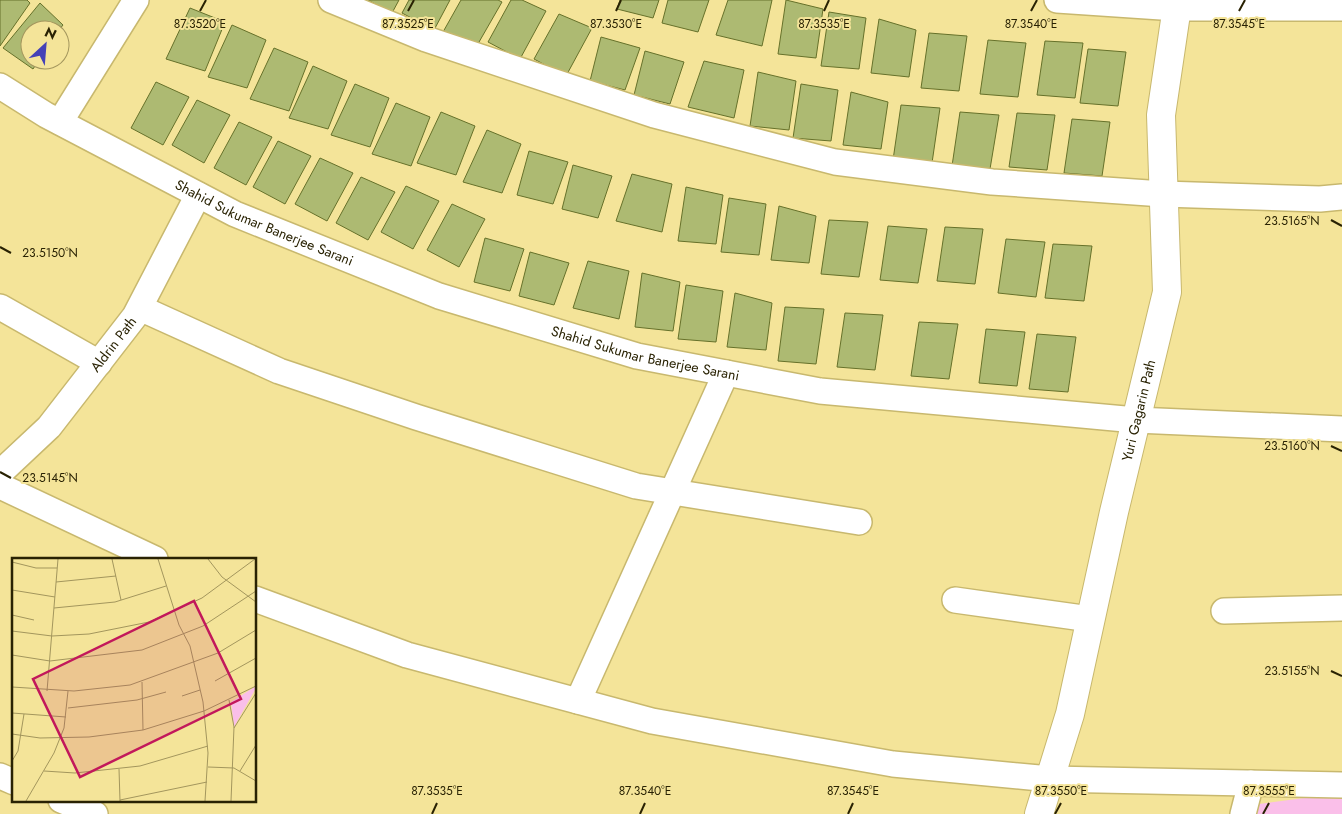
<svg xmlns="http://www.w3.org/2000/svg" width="1342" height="814" viewBox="0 0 1342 814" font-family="Jost,sans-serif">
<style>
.green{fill:#fabfe9}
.building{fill:#adba72;stroke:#66712a}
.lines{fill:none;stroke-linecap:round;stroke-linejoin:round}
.street-casing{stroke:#c8b86e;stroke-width:28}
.secondary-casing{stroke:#c8b86e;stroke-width:30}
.street{stroke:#fff;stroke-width:25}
.secondary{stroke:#fff;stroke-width:28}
.ticks{fill:none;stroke:#292203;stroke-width:2}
.labels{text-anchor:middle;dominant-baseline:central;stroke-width:4;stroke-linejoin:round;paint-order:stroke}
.street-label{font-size:14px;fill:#292203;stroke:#f4e499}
.inset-road{fill:none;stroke:#a3965d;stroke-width:1}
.view{fill:#c2185b;fill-opacity:0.15;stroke:#c2185b;stroke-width:2.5}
.inset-edge{fill:none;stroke:#292203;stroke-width:2.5}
.ticks-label{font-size:12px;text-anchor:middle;fill:#292203;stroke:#f4e499;stroke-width:4;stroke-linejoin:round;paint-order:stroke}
</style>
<rect width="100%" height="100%" fill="#f4e499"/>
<!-- green -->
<polygon class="green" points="1342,793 1342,814 1256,814 1259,804"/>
<!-- building -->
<g class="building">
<polygon points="0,0 27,0 30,3 0,46"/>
<polygon points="368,0 399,0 392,13"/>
<polygon points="409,0 450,0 434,30 402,13"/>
<polygon points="461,0 498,0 502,2 475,49 443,32"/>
<polygon points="511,0 522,0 546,11 520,59 488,42"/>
<polygon points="620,0 659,0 653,18 617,9"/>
<polygon points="668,0 709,0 698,32 662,23"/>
<polygon points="728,0 772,0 762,46 716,35"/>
<polygon points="786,0 823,9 816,58 778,54"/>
<polygon points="40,3 63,25 59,30 30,30 30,60 39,60 33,69 3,48"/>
<polygon points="190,8 225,22 205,71 166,59"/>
<polygon points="829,12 866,18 859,69 821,66"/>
<polygon points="559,14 592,28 566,76 534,59"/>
<polygon points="879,19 916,30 909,77 871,73"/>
<polygon points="232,25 266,40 247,88 208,77"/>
<polygon points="929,33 967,36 959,91 921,88"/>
<polygon points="601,37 640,48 625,90 590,81"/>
<polygon points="988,40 1026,43 1018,97 980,94"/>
<polygon points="1045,41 1083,43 1075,98 1037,95"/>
<polygon points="274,48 308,62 289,111 250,99"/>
<polygon points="1088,49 1126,52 1118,106 1080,103"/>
<polygon points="645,51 684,62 670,104 634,95"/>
<polygon points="704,61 744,70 734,118 688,107"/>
<polygon points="313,66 347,81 328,129 289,118"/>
<polygon points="758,72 796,81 789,130 750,126"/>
<polygon points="156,82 189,97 163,145 131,128"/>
<polygon points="355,84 389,98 370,147 331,135"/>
<polygon points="801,84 838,90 831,141 793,138"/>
<polygon points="851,92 888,102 881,149 843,145"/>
<polygon points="197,100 230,115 204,163 172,145"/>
<polygon points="396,103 430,117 411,166 372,154"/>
<polygon points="901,105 940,108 932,163 893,160"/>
<polygon points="441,112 475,126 456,175 417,163"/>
<polygon points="960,112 999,115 990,169 952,166"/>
<polygon points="1017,113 1055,115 1047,170 1009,167"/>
<polygon points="1072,119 1110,122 1102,176 1064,173"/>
<polygon points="239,122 272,137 246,185 214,168"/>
<polygon points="487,130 521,144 502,193 463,182"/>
<polygon points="278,141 311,156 285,204 253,187"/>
<polygon points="529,151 568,162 553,204 517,195"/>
<polygon points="320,158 353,173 327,221 295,204"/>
<polygon points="573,165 612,176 598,218 562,209"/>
<polygon points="632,174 672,184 662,232 616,221"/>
<polygon points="361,177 395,192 368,240 336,223"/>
<polygon points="406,186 439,201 413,249 381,232"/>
<polygon points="686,187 723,195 716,244 678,241"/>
<polygon points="729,198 766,204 759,255 721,252"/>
<polygon points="452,204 485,219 459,267 427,250"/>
<polygon points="779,206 816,216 809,263 771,260"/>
<polygon points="829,220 868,222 859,277 821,274"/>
<polygon points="888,226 927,229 918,283 880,280"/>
<polygon points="945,227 983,229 975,284 937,281"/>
<polygon points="485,238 524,249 510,291 474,282"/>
<polygon points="1006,239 1045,242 1036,297 998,293"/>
<polygon points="1053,244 1092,246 1084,301 1045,298"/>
<polygon points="530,252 569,263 554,305 519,296"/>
<polygon points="588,261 629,271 619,319 573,308"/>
<polygon points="642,273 680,282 673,331 635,327"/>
<polygon points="686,285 723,291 716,342 678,339"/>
<polygon points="735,293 772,303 766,350 727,347"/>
<polygon points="785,307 824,309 816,364 778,361"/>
<polygon points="845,313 883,315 875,370 837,367"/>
<polygon points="919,322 958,324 949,379 911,376"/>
<polygon points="986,329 1025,332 1017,386 979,383"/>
<polygon points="1037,334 1076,337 1068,392 1029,389"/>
</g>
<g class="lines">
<!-- street casing -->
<g class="street-casing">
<g id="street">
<polyline points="331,0 426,39 654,115 835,162 992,182 1163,194 1320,199 1342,197"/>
<polyline points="1057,0 1176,8 1342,8"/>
<path id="s1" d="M0 86 46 115 235 214 439 296 637 356 820 391 1136 420 1342 429"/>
<polyline points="60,122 136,0"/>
<polyline points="0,307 99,363"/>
<polyline points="140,308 279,371 416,417 636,486 859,522"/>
<path id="s2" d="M0 473 49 427 135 316 198 195"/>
<polyline points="0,486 155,559"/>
<polyline points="255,599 407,655 652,721 893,764 1050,779 1342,785"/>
<polyline points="955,600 1090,619"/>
<polyline points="1224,611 1342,608"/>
<polyline points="578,701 726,373"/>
<polyline points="0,776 14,782"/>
<polyline points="61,800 95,814"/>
<polyline points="1243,814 1251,783"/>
</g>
</g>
<!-- secondary casing -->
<g class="secondary-casing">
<g id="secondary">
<path id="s3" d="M1039 814 1070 714 1114 512 1167 292 1161 115 1178 0"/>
</g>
</g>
<!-- street -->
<use href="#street" class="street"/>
<!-- secondary -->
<use href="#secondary" class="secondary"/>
</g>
<!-- ticks -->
<path class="ticks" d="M200 11 206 0M408 11 414 0M616 11 621 0M824 11 829 0M1031 11 1037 0M1239 11 1245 0M1331 220 1342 226M0 247 11 253M1331 446 1342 451M0 472 11 478M1331 671 1342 676M432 814 437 803M640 814 645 803M848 814 853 803M1055 814 1061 803M1263 814 1269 803"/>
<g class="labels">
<!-- street labels -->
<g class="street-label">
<text stroke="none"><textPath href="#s1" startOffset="298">Shahid Sukumar Banerjee Sarani</textPath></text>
<text stroke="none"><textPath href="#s2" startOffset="172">Aldrin Path</textPath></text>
<text stroke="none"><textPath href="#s1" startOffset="702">Shahid Sukumar Banerjee Sarani</textPath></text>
<text stroke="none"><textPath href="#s3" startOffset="416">Yuri Gagarin Path</textPath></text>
</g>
</g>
<!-- overview -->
<g transform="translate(12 558)">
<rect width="244" height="244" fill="#f4e499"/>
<path d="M244 128V130L222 169 219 144Z" fill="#fabfe9"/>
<path class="inset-road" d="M100 1 109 42M146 1 167 67 178 88 191 144 196 195 193 243M196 1 210 19 244 44M0 4 24 10H45M44 24 104 18M0 32 43 39M42 50 103 44 154 28M0 57 22 62M0 73 40 78 77 76 137 64 190 40 243 1M0 97 38 103 130 92 191 68 244 33M203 123 244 100M130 124 131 172M0 129 62 133 118 127 206 95 244 72M35 133 46 1M170 138 188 132M217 142 222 169 219 243M56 150 125 142 154 134M0 155 54 159M222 170 244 135M0 176 28 180 77 179 131 172 192 153 244 128M0 203 6 193 12 156M196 209 222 210 244 223M107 211 108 243M32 213 63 215 128 208 196 188M228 213 244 187M108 242 195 224M14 243 42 195 52 170 56 133"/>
<path class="view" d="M182 43 229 141 68 219 21 121Z"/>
<rect width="244" height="244" class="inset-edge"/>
</g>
<g class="ticks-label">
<text x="200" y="28">87.3520°E</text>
<text x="408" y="28">87.3525°E</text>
<text x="616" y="28">87.3530°E</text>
<text x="824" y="28">87.3535°E</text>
<text x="1031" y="28">87.3540°E</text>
<text x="1239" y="28">87.3545°E</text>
<text x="1292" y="225">23.5165°N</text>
<text x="50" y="257">23.5150°N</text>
<text x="1292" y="450">23.5160°N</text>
<text x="50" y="482">23.5145°N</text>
<text x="1292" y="675">23.5155°N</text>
<text x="437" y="795">87.3535°E</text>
<text x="645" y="795">87.3540°E</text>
<text x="853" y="795">87.3545°E</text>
<text x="1061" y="795">87.3550°E</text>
<text x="1269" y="795">87.3555°E</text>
</g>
<!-- north arrow -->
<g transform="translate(45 45) rotate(26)"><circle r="24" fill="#f4e499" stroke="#a3965d"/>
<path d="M0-4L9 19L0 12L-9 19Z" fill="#4441b7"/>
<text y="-8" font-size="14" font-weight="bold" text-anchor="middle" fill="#292203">N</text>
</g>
</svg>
